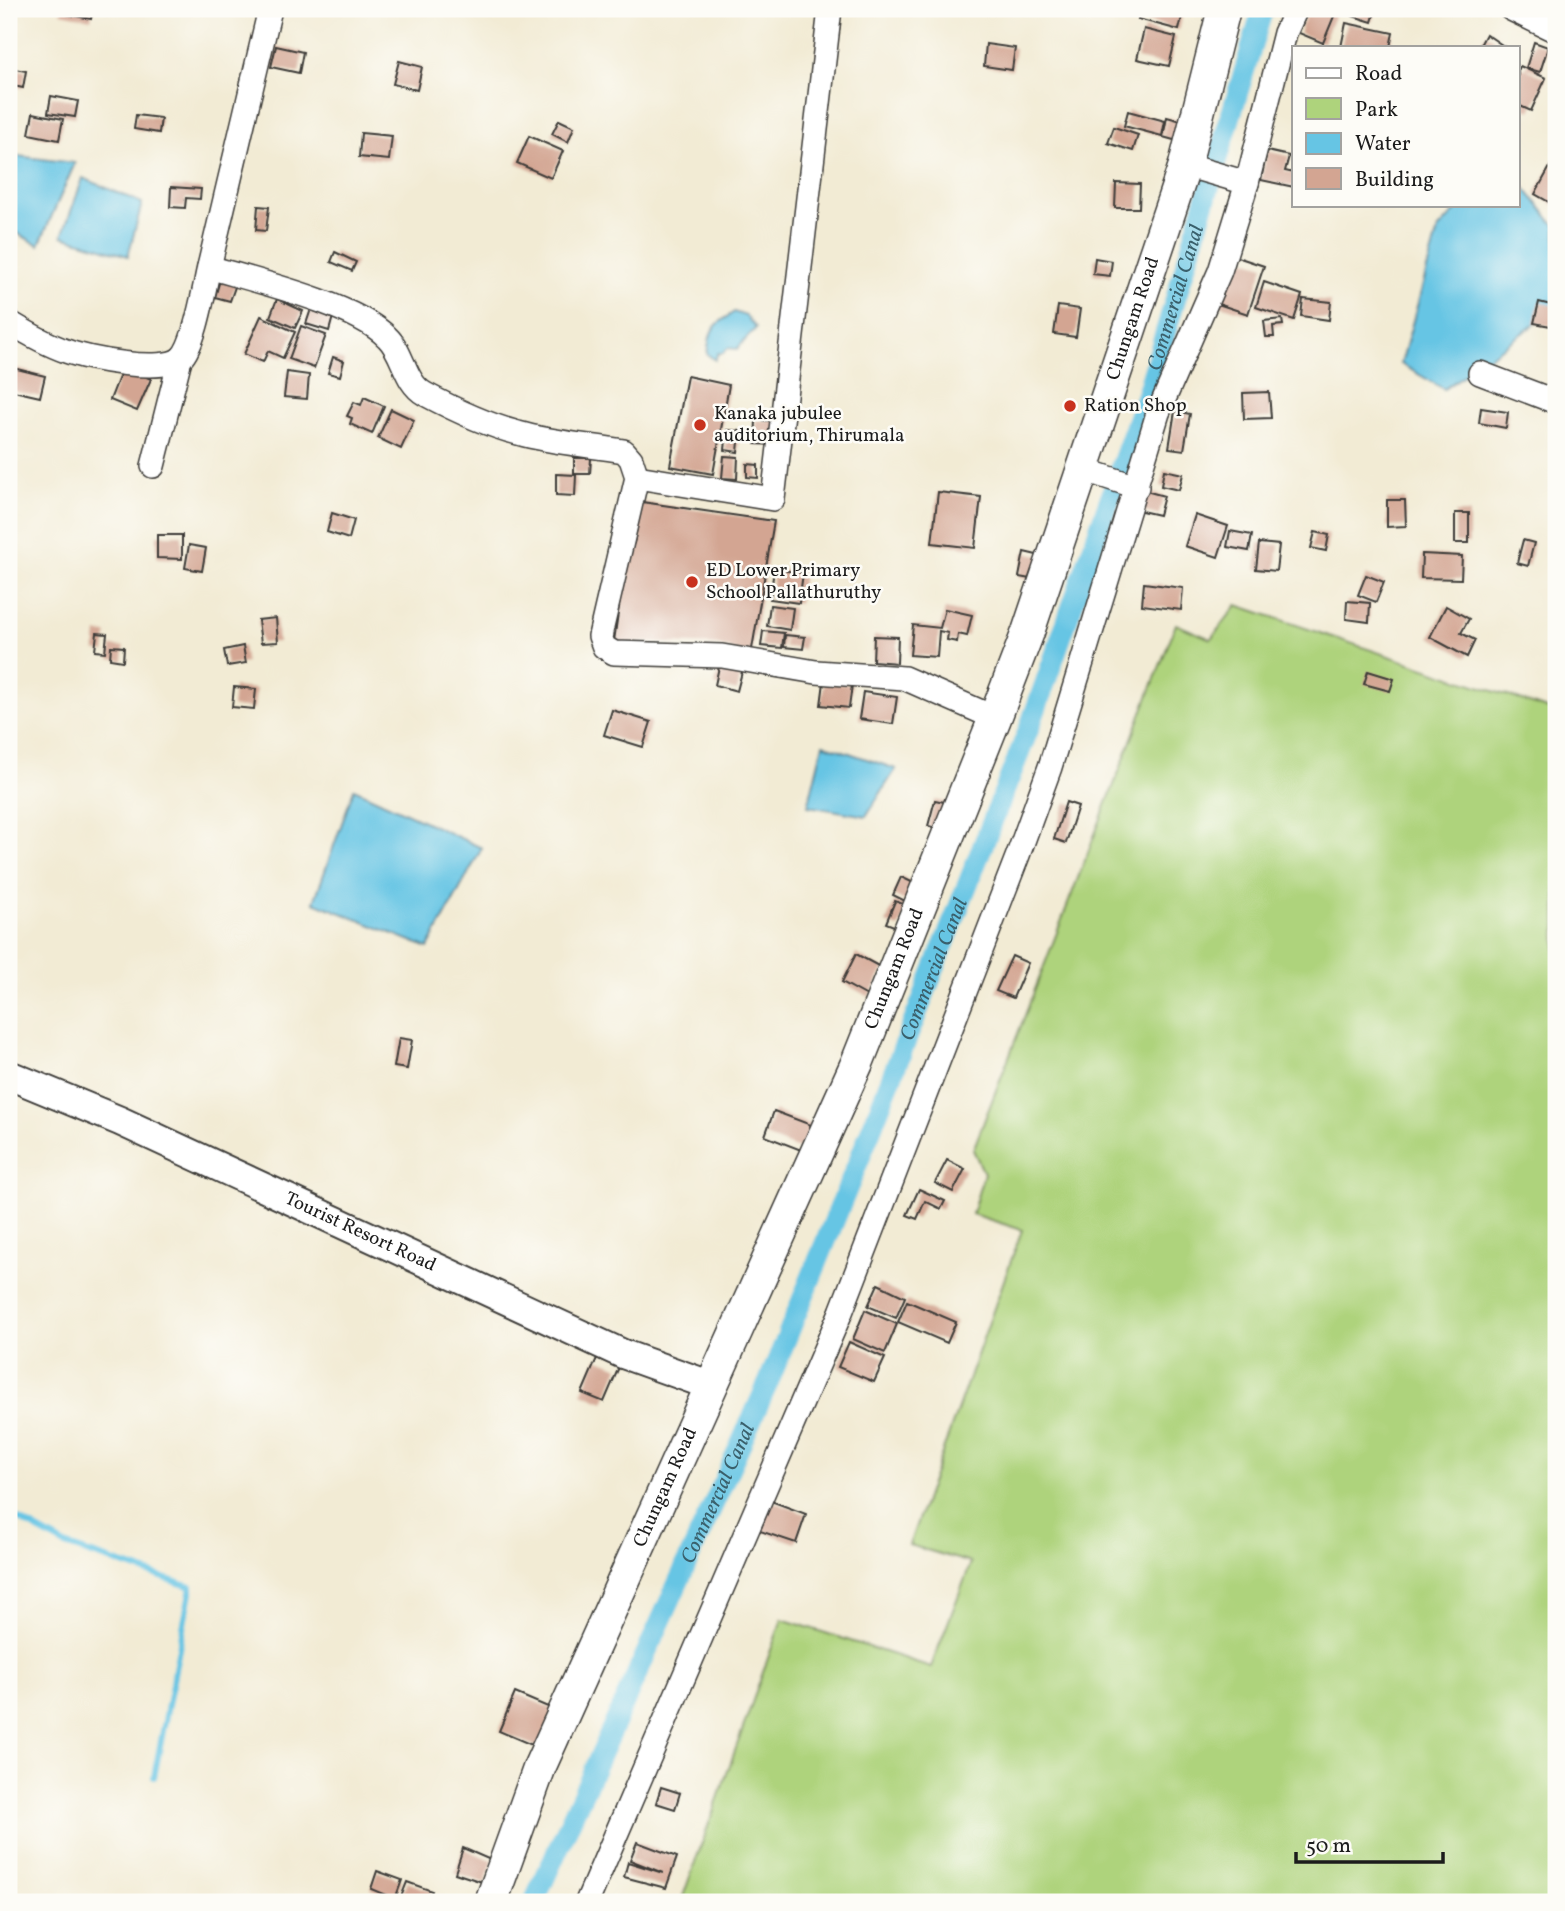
<svg xmlns="http://www.w3.org/2000/svg" width="1565" height="1911" viewBox="0 0 1565 1911" font-family="Vollkorn,serif">
<style>
.green{fill:#aed37c;stroke:#65784c;stroke-width:2}
.water{fill:#66c5e4;stroke:#417080;stroke-width:2}
.lines{fill:none;stroke-linecap:round;stroke-linejoin:round}
.stream{stroke:#66c5e4;stroke-width:6}
.canal{stroke:#66c5e4;stroke-width:21}
.building{fill:#d3a592}
.minor-casing{stroke:#3c3b38;stroke-width:26}
.tertiary-casing{stroke:#3c3b38;stroke-width:32}
.secondary-casing{stroke:#3c3b38;stroke-width:35}
.minor{stroke:#fff;stroke-width:23}
.tertiary{stroke:#fff;stroke-width:28}
.secondary{stroke:#fff;stroke-width:32}
.poi-dot{fill:#c8321e;stroke:#fdfcf7;stroke-width:2.5}
.labels{text-anchor:middle;dominant-baseline:central;stroke-width:5;stroke-linejoin:round;paint-order:stroke}
.street-label{font-size:19px;fill:#1c1c1c;stroke:#fdfcf7}
.poi-label{font-size:19px;fill:#1c1c1c;stroke:#fdfcf7;text-anchor:start}
.water-label{font-size:21px;font-style:italic;fill:#3a606c;stroke:#fdfcf7}
</style>
<rect width="100%" height="100%" fill="#fdfcf7"/>
<filter id="ink" filterUnits="userSpaceOnUse"><feTurbulence type="fractalNoise" baseFrequency=".0143" numOctaves="2"/><feDisplacementMap in="SourceGraphic" scale="14" xChannelSelector="R" yChannelSelector="G"/><feConvolveMatrix kernelMatrix="1 2 1 2 8 2 1 2 1" color-interpolation-filters="sRGB"/></filter>
<filter id="wash" filterUnits="userSpaceOnUse"><feTurbulence type="fractalNoise" baseFrequency=".00686" numOctaves="4" result="noise"/><feDisplacementMap in="SourceGraphic" scale="28" xChannelSelector="R" yChannelSelector="G"/><feGaussianBlur stdDeviation="1.57" result="paint"/><feColorMatrix in="noise" values="0 0 0 0 0 0 0 0 0 0 0 0 0 0 0 0 0 1.4 0 .05"/><feComposite in="paint" operator="in"/></filter>
<g filter="url(#wash)">
<rect width="100%" height="100%" fill="#f2ebd4"/>
<!-- green -->
<polygon class="green" points="1237,605 1556,712 1556,1902 681,1902 782,1619 931,1667 971,1563 909,1545 1022,1230 972,1214 984,1173 973,1150 1176,624 1211,639"/>
<!-- water -->
<g class="water">
<polygon points="9,155 75,163 39,245 9,229"/>
<polygon points="83,178 142,203 128,256 62,236"/>
<polygon points="1518,180 1556,226 1556,309 1444,389 1401,364 1438,230 1461,205 1518,205"/>
<path d="M734 312 746 316 756 328 737 349 728 348 723 353H718L715 360 707 354C711 325 712 328 734 312Z"/>
<polygon points="823,744 896,769 866,816 808,806"/>
<polygon points="354,789 482,848 428,948 314,902"/>
</g>
<g class="lines">
<!-- stream -->
<polyline class="stream" points="9,1514 65,1545 191,1587 154,1777"/>
<!-- canal -->
<path class="canal" id="s1" d="M534 1902 769 1381 861 1155 1030 726 1148 390 1263 9"/>
</g>
<g id="blocks">
<!-- building -->
<g class="building">
<polygon points="62,9 93,9 91,19 61,13"/>
<polygon points="1141,9 1184,9 1179,30 1138,19"/>
<polygon points="1308,9 1337,9 1323,43 1299,33"/>
<polygon points="1355,9 1376,9 1372,22 1353,16"/>
<polygon points="1346,23 1393,33 1390,47 1341,47"/>
<polygon points="1144,29 1176,37 1169,66 1137,59"/>
<polygon points="1486,34 1505,47 1479,47"/>
<polygon points="1534,42 1548,47 1540,72 1526,68"/>
<polygon points="986,44 1015,48 1012,70 984,66"/>
<polygon points="276,46 303,52 299,73 271,67"/>
<polygon points="399,61 422,67 417,90 393,84"/>
<polygon points="1520,66 1546,78 1531,111 1518,105 1518,71"/>
<polygon points="9,68 26,71 23,88 9,85"/>
<polygon points="51,96 78,101 75,117 48,113"/>
<polygon points="1128,111 1165,121 1162,136 1124,126"/>
<polygon points="33,113 63,119 59,140 29,134"/>
<polygon points="136,115 161,118 159,133 134,129"/>
<polygon points="1167,117 1185,122 1181,142 1163,137"/>
<polygon points="559,120 574,127 568,142 552,134"/>
<polygon points="1114,127 1138,135 1133,151 1108,143"/>
<polygon points="361,133 392,136 389,160 359,157"/>
<polygon points="529,136 563,151 551,178 517,163"/>
<polygon points="1267,151 1289,156 1285,171 1294,173 1294,187 1261,180"/>
<polygon points="1556,156 1556,206 1535,194"/>
<polygon points="1116,183 1140,184 1139,208 1115,208"/>
<polygon points="171,187 201,189 200,199 186,198 185,208 170,207"/>
<polygon points="258,206 269,207 266,231 256,230"/>
<polygon points="335,252 356,262 352,271 331,262"/>
<polygon points="1228,254 1264,266 1248,314 1212,302"/>
<polygon points="1095,258 1112,261 1110,276 1093,274"/>
<polygon points="220,280 236,284 230,301 215,297"/>
<polygon points="1264,282 1302,295 1294,320 1256,307"/>
<polygon points="277,299 303,311 295,328 270,317"/>
<polygon points="1303,299 1331,302 1329,320 1301,316"/>
<polygon points="1539,302 1555,306 1551,326 1534,323"/>
<polygon points="312,306 334,313 329,331 306,324"/>
<polygon points="1058,306 1080,309 1076,337 1054,334"/>
<polygon points="261,316 295,332 283,358 268,351 263,362 244,354"/>
<polygon points="1282,319 1283,325 1273,326 1274,337 1266,337 1264,321"/>
<polygon points="301,326 326,335 314,368 289,359"/>
<polygon points="333,357 344,361 340,376 328,373"/>
<polygon points="9,367 45,376 40,397 9,390"/>
<polygon points="123,367 151,379 137,411 110,400"/>
<polygon points="287,372 309,375 307,399 284,397"/>
<polygon points="687,376 729,385 713,474 670,466"/>
<polygon points="1269,392 1271,418 1244,419 1243,393"/>
<polygon points="364,397 384,406 372,434 350,424 352,418 347,416 354,402 361,405"/>
<polygon points="1481,408 1508,412 1506,428 1479,423"/>
<polygon points="391,409 414,420 401,449 378,438"/>
<polygon points="1175,411 1190,414 1184,450 1169,448"/>
<polygon points="756,420 778,421 777,445 755,444"/>
<polygon points="727,430 740,431 738,452 725,450"/>
<polygon points="724,456 738,457 737,479 722,478"/>
<polygon points="574,458 591,458 590,474 574,474"/>
<polygon points="747,464 758,465 758,478 747,477"/>
<polygon points="1164,470 1183,474 1179,490 1161,486"/>
<polygon points="556,474 576,475 575,496 556,495"/>
<polygon points="1142,490 1164,496 1159,515 1137,510"/>
<polygon points="938,492 981,497 975,548 932,543"/>
<polygon points="1387,500 1405,500 1406,526 1387,527"/>
<polygon points="642,502 774,521 751,655 717,645 637,642 637,645 614,641 628,542 634,543"/>
<polygon points="332,513 354,520 349,539 327,532"/>
<rect x="1455" y="513" width="14" height="30"/>
<polygon points="1195,515 1228,526 1218,557 1185,546"/>
<polygon points="1230,531 1252,535 1249,551 1227,547"/>
<polygon points="1315,532 1329,535 1326,551 1311,548"/>
<polygon points="157,535 182,535 182,559 157,558"/>
<polygon points="1523,540 1534,543 1528,566 1517,563"/>
<polygon points="1259,543 1279,545 1276,571 1256,569"/>
<polygon points="189,545 206,548 202,571 185,568"/>
<polygon points="1024,552 1041,556 1036,580 1019,577"/>
<polygon points="1422,554 1462,556 1461,579 1421,578"/>
<polygon points="774,569 803,573 799,603 770,599"/>
<polygon points="1366,575 1384,582 1376,602 1358,595"/>
<polygon points="1144,583 1183,588 1181,610 1142,605"/>
<polygon points="1347,601 1370,603 1369,622 1346,619"/>
<polygon points="770,605 793,608 790,630 767,626"/>
<polygon points="1446,606 1469,619 1461,633 1475,640 1467,657 1430,637"/>
<polygon points="945,609 972,615 967,636 958,634 957,642 947,640 948,633 939,631 937,657 910,655 913,625 940,628"/>
<polygon points="276,618 278,642 261,643 258,620"/>
<polygon points="763,631 784,633 782,648 761,646"/>
<polygon points="97,633 107,634 105,652 95,651"/>
<polygon points="785,635 805,637 803,649 784,647"/>
<polygon points="874,636 898,637 897,663 873,661"/>
<polygon points="111,646 124,647 123,661 110,659"/>
<polygon points="243,646 246,663 227,666 224,650"/>
<polygon points="720,662 743,668 737,691 715,685"/>
<polygon points="1368,671 1394,679 1390,691 1364,684"/>
<polygon points="824,682 852,685 849,708 821,705"/>
<polygon points="234,687 256,689 254,709 232,707"/>
<polygon points="863,692 897,697 893,724 859,719"/>
<polygon points="612,710 651,722 643,747 604,735"/>
<polygon points="935,800 949,803 942,829 928,826"/>
<polygon points="1066,802 1078,806 1066,843 1054,839"/>
<polygon points="901,877 918,885 909,903 893,895"/>
<polygon points="895,901 908,906 899,928 886,923"/>
<polygon points="856,954 884,969 869,997 842,982"/>
<polygon points="1012,956 1028,963 1013,998 996,991"/>
<polygon points="399,1038 412,1040 407,1069 394,1067"/>
<polygon points="774,1111 811,1125 801,1150 765,1136"/>
<polygon points="947,1160 965,1169 953,1192 935,1183"/>
<polygon points="919,1189 945,1201 941,1209 925,1201 917,1219 907,1215"/>
<polygon points="878,1284 905,1297 896,1318 868,1306"/>
<polygon points="907,1301 956,1322 947,1343 898,1322"/>
<polygon points="865,1310 897,1324 885,1353 853,1339"/>
<polygon points="849,1342 885,1358 874,1382 838,1367"/>
<polygon points="597,1358 619,1367 604,1402 582,1393"/>
<polygon points="771,1501 806,1514 796,1543 760,1531"/>
<polygon points="515,1693 555,1710 539,1748 499,1731"/>
<polygon points="661,1787 680,1793 675,1809 656,1803"/>
<polygon points="637,1842 677,1857 666,1888 624,1877 628,1862 663,1873 630,1860"/>
<polygon points="463,1848 493,1861 485,1883 455,1873"/>
<polygon points="377,1871 402,1880 395,1899 371,1889"/>
<polygon points="407,1882 432,1891 428,1902 399,1902"/>
</g>
</g>
</g>
<g filter="url(#ink)">
<use href="#blocks" fill-opacity="0" stroke="#3c3b38" stroke-width="2"/>
<g class="lines">
<!-- minor casing -->
<g class="minor-casing">
<g id="minor">
<polyline points="1511,9 1556,31"/>
<polyline points="1185,165 1247,183"/>
<polyline points="209,267 270,9"/>
<path d="M9 322C27 333 46 344 66 351 87 359 164 374 181 358 195 345 204 289 209 267 256 281 354 304 387 337 404 353 404 382 425 394 453 409 487 425 518 433 552 443 589 445 624 451L631 459 637 477 600 636 604 647 614 653 722 656 816 672 904 678 995 718"/>
<polyline points="1480,373 1556,402"/>
<polyline points="153,466 180,359"/>
<polyline points="1082,469 1137,487"/>
<polyline points="637,477 773,499 830,9"/>
<polyline points="587,1902 841,1312 1018,855 1050,767 1158,413 1220,271 1247,183 1285,33 1296,9"/>
</g>
</g>
<!-- tertiary casing -->
<g class="tertiary-casing">
<g id="tertiary">
<path id="s2" d="M9 1075 120 1121 623 1354 712 1386"/>
</g>
</g>
<!-- secondary casing -->
<g class="secondary-casing">
<g id="secondary">
<path id="s3" d="M491 1902 540 1766 857 1063 995 718 1028 632 1185 165 1224 9"/>
</g>
</g>
<!-- minor -->
<use href="#minor" class="minor"/>
<!-- tertiary -->
<use href="#tertiary" class="tertiary"/>
<!-- secondary -->
<use href="#secondary" class="secondary"/>
</g>
</g>
<!-- markers -->
<g class="poi-dot">
<circle cx="1070" cy="406" r="7"/>
<circle cx="700" cy="425" r="7"/>
<circle cx="692" cy="582" r="7"/>
</g>
<g class="labels">
<!-- street labels -->
<g class="street-label">
<text stroke="none"><textPath href="#s3" startOffset="1710">Chungam Road</textPath></text>
<text stroke="none"><textPath href="#s3" startOffset="1017">Chungam Road</textPath></text>
<text stroke="none"><textPath href="#s2" startOffset="385">Tourist Resort Road</textPath></text>
<text stroke="none"><textPath href="#s3" startOffset="450">Chungam Road</textPath></text>
</g>
<!-- poi labels -->
<g class="poi-label">
<text x="1084" y="406">Ration Shop</text>
<text x="714" y="414">Kanaka jubulee<tspan x="714" dy="22">auditorium, Thirumala</tspan></text>
<text x="706" y="571">ED Lower Primary<tspan x="706" dy="22">School Pallathuruthy</tspan></text>
</g>
<!-- water labels -->
<g class="water-label">
<text stroke="none"><textPath href="#s1" startOffset="1729">Commercial Canal</textPath></text>
<text stroke="none"><textPath href="#s1" startOffset="1015">Commercial Canal</textPath></text>
<text stroke="none"><textPath href="#s1" startOffset="448">Commercial Canal</textPath></text>
</g>
</g>
<!-- margin -->
<rect width="1565" height="1911" fill="none" stroke="#fdfcf7" stroke-width="35"/>
<!-- legend -->
<rect x="1292" y="46" width="228" height="161" fill="#fdfcf7" stroke="#a3a29f" stroke-width="2"/>
<rect x="1306" y="68" width="35" height="10" fill="#ffffff" stroke="#a3a29f" stroke-width="2"/>
<text x="1355" y="80" font-size="21" fill="#1c1c1c">Road</text>
<rect x="1306" y="98" width="35" height="21" fill="#aed37c" stroke="#a3a29f" stroke-width="2"/>
<text x="1355" y="116" font-size="21" fill="#1c1c1c">Park</text>
<rect x="1306" y="133" width="35" height="21" fill="#66c5e4" stroke="#a3a29f" stroke-width="2"/>
<text x="1355" y="150" font-size="21" fill="#1c1c1c">Water</text>
<rect x="1306" y="168" width="35" height="21" fill="#d3a592" stroke="#a3a29f" stroke-width="2"/>
<text x="1355" y="186" font-size="21" fill="#1c1c1c">Building</text>
<!-- scale -->
<path d="M1296 1852v10h147v-10" fill="none" stroke="#1c1c1c" stroke-width="3.5"/>
<text x="1306" y="1852" font-size="21" fill="#1c1c1c" stroke="#fdfcf7" stroke-width="5" paint-order="stroke">50 m</text>
</svg>
